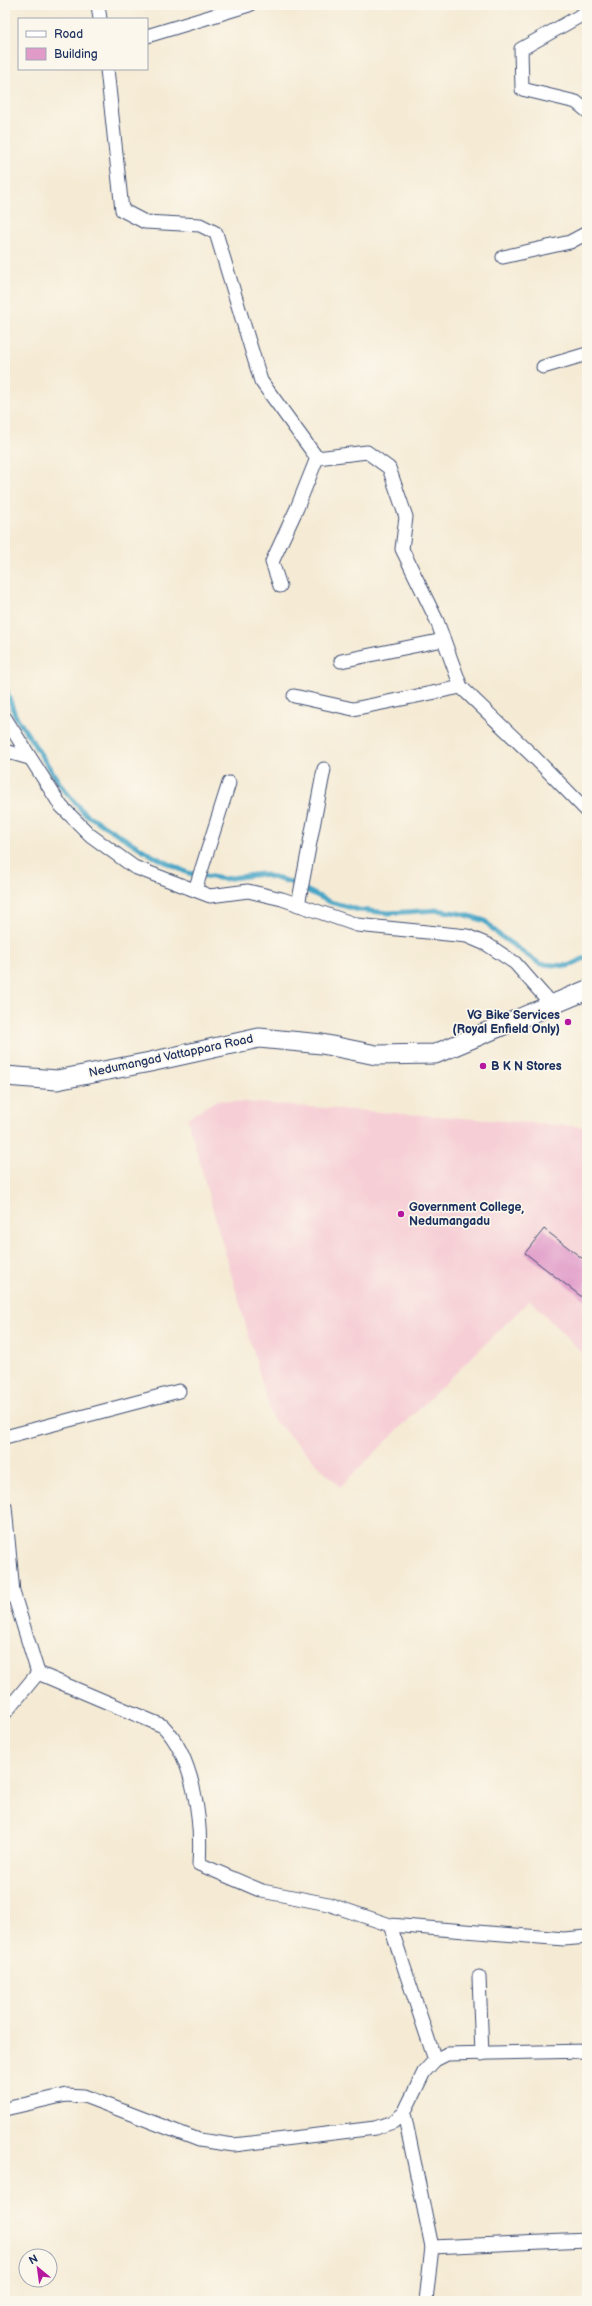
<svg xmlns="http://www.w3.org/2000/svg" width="592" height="2306" viewBox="0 0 592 2306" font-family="'Balsamiq Sans',sans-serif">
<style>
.built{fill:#f6cfd6}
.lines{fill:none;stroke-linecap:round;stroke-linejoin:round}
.stream{stroke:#47a5c6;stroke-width:5}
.building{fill:#e19bc9}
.street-casing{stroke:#3c4b70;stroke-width:15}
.secondary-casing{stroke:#3c4b70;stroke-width:21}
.street{stroke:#fff;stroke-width:13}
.secondary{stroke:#fff;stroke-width:19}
.poi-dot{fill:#b5179e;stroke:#fbf7ec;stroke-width:1.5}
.labels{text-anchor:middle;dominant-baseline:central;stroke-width:3.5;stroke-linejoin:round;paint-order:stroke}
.poi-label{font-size:12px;font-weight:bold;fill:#1b2f5e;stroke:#fbf7ec;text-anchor:start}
.street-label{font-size:12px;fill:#1b2f5e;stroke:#fbf7ec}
</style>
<rect width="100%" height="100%" fill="#fbf7ec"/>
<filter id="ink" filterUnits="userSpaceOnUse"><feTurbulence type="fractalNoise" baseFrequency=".025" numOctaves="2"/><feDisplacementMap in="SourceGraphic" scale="8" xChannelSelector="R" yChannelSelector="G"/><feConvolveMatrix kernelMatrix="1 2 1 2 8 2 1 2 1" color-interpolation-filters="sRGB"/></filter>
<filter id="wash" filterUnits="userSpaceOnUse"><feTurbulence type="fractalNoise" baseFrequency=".012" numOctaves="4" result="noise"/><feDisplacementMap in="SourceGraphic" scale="16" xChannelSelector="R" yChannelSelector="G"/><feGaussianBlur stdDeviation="0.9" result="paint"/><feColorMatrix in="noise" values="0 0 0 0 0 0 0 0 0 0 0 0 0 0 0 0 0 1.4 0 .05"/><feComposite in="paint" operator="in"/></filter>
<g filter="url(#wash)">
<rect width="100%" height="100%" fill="#f5ebd5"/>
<!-- built -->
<polygon class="built" points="217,1100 587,1127 587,1358 530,1300 340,1487 272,1418 187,1118"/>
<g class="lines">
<!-- stream -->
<polyline class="stream" points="5,686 15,715 62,787 84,813 153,856 188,873 224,879 261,874 290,882 330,902 359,910 389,913 438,910 463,914 485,921 499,935 540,964 568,966 587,957"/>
</g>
<g id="blocks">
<!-- building -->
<polygon class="building" points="544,1229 587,1262 587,1301 525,1253"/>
</g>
</g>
<g filter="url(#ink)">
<use href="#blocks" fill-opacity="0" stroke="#3c4b70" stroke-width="1"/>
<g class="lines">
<!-- street casing -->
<g class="street-casing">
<g id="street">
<polyline points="98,5 100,19"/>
<polyline points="587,12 521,49 522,89 576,102 587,111"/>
<polyline points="147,36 249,5"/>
<polyline points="107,69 122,210 145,222 200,225 216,233 261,381 317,458 367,452 389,468 406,517 402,549 437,621 461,687 535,758 587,811"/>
<polyline points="503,257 570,242 587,233"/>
<polyline points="543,367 587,354"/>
<polyline points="280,586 272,562 297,508 317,458"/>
<polyline points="341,661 443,640"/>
<polyline points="294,696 353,709 461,687"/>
<polyline points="5,718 61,806 90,835 134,867 210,896 248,891 282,899 357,925 467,936 488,945 515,963 552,1005"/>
<polyline points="5,751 29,758"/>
<polyline points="195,890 229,783"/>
<polyline points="298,905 324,769"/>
<polyline points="5,1437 179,1391"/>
<polyline points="5,1507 13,1592 38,1673 5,1713"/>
<path d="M38 1673 163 1726C194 1758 202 1820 199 1864L262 1891 328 1904 390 1925 564 1939 587 1937"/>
<polyline points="390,1925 435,2060"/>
<polyline points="479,1977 482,2054"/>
<polyline points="5,2109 66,2095 84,2096 199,2140 234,2145 375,2128 393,2122 404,2113 424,2072 435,2060 447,2054 587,2051"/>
<polyline points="404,2113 432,2247 426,2301"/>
<polyline points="432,2247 587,2240"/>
</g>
</g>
<!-- secondary casing -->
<g class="secondary-casing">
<polyline id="secondary" points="5,1076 57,1080 150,1062 259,1038 322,1044 376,1055 435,1054 587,990"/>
</g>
<!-- street -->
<use href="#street" class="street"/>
<!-- secondary -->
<use href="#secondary" class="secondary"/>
</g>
</g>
<!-- markers -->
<g class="poi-dot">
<circle cx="568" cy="1022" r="4"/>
<circle cx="483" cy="1066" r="4"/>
<circle cx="401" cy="1214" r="4"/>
</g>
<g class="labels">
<!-- poi labels -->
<g class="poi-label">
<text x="560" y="1015" text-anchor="end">VG Bike Services<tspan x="560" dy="14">(Royal Enfield Only)</tspan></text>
<text x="491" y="1066">B K N Stores</text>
<text x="409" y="1207">Government College,<tspan x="409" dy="14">Nedumangadu</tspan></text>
</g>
<!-- street labels -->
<g class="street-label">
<text transform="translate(171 1056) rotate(-12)">Nedumangad Vattappara Road</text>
</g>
</g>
<!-- margin -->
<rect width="592" height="2306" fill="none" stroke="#fbf7ec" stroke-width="20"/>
<!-- legend -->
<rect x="18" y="18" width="130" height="52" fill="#fbf7ec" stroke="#a1a7b3"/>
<rect x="26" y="31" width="20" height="6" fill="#ffffff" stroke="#a1a7b3"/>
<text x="54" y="38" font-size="12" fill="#1b2f5e">Road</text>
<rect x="26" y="48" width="20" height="12" fill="#e19bc9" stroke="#a1a7b3"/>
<text x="54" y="58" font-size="12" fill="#1b2f5e">Building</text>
<!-- north arrow -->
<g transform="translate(38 2268) rotate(331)"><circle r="19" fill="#fbf7ec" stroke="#a1a7b3"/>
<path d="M0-3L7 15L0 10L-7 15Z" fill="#b5179e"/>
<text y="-6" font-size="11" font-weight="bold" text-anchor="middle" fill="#1b2f5e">N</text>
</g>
</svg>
